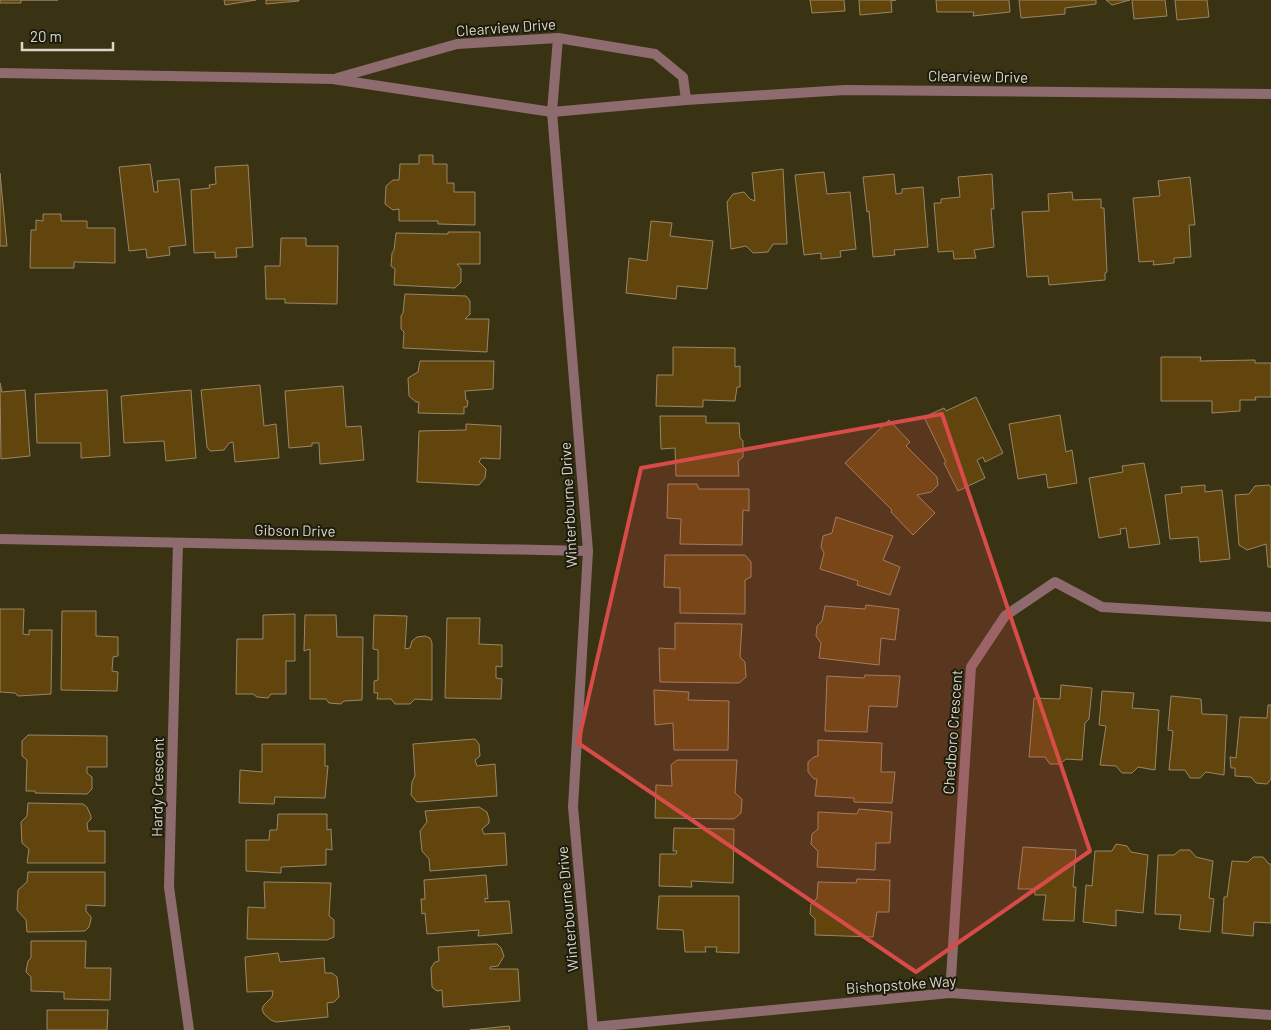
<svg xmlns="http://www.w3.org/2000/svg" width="1271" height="1030" viewBox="0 0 1271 1030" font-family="Barlow,sans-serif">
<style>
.building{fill:#62450c;stroke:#998668}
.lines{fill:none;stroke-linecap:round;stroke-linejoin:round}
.street{stroke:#8e6b6e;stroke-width:10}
.marked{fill:#d74b48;fill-opacity:0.2;stroke:#d74b48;stroke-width:4;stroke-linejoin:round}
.labels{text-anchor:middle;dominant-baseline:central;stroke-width:4;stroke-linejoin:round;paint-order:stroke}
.street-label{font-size:15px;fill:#dbd7c6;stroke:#1d1b0d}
</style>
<rect width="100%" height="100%" fill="#393314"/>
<!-- building -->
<g class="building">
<polygon points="0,0 58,0 21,0 21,3 0,3"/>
<polygon points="224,0 256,0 225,5"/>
<polygon points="266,0 299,0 299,1 266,4"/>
<polygon points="810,0 844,0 845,11 812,13"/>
<polygon points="859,0 896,0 891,1 892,12 860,15"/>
<polygon points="936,0 1009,0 1010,12 973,16 974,12 937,12"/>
<polygon points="1019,0 1096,0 1096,4 1065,8 1065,14 1021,18"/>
<polygon points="1106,0 1130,0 1112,5"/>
<polygon points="1132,0 1165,0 1167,16 1134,19"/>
<polygon points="1175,0 1207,0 1209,17 1177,20"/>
<polygon points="419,155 433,155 433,164 447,164 447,183 454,183 454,192 475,192 475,225 438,224 438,221 399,221 399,209 393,210 385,204 386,186 393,180 399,180 400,164 419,164"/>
<polygon points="150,164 154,192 158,192 157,181 179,179 186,245 169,247 170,255 147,258 146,249 129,251 119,167"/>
<polygon points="248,165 253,247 236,248 237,257 215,258 215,252 194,253 191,190 210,188 209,185 216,184 215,167"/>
<polygon points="783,169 787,244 773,244 768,252 753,253 746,246 731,249 727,202 733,194 744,192 750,199 755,201 752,173"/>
<polygon points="824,172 827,194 850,192 856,249 840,251 841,257 821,259 821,253 804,255 795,175"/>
<polygon points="0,173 7,246 0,246"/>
<polygon points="894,174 896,194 902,193 902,189 923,187 928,247 894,250 895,255 873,257 869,211 867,212 863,177"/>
<polygon points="992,174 994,209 991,209 994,247 974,250 976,258 954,259 953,251 938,252 934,203 941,203 941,199 960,197 958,177"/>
<polygon points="1190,177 1195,225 1189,225 1191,257 1174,258 1174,263 1153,265 1154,261 1139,262 1133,198 1160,196 1158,181"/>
<polygon points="1072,192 1073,200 1101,199 1101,208 1104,208 1107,272 1105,273 1105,280 1049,285 1048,276 1027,277 1022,212 1049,211 1048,194"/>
<polygon points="43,214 61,214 61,221 87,221 87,228 115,228 115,263 74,262 74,268 30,268 31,230 36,230 36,220 43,221"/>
<polygon points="651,221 672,223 670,236 713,241 707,289 677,286 676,299 626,293 629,258 647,261"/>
<polygon points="448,232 480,232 480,264 457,264 461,269 461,282 455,288 394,285 395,269 391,266 392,253 394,250 396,233 448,234"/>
<polygon points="281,238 306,238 306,246 338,246 337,304 285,303 285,299 266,299 265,266 280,266"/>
<polygon points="405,294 466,296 470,301 470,314 465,319 489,319 487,352 403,348 404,332 401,329 401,316 403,313"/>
<polygon points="673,347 735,348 735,367 740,366 740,387 737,387 735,401 703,400 703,407 656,406 657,375 673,375"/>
<polygon points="1161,357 1201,357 1200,361 1255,360 1255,363 1271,363 1271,397 1255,397 1256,400 1240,400 1240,411 1212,413 1212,401 1161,401"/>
<polygon points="420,361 494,361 493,389 465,391 466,400 468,401 467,407 464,407 464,414 418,413 419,402 416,402 409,396 408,378 418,372"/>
<polygon points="0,383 2,392 25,390 30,456 1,459"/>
<polygon points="260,385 264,426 276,424 279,458 235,462 233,442 229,443 224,450 210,451 207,447 201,390"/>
<polygon points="343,386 346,427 361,426 364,460 320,464 319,443 312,443 312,446 289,448 285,391"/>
<polygon points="107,390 110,456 81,458 81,443 37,443 35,394"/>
<polygon points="191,390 196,458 166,461 164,441 124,443 121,396"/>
<polygon points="976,397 1003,453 985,462 983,457 977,460 985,478 958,491 944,463 946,462 924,417 944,408 946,411"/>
<polygon points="1060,415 1066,452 1072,450 1077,483 1048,488 1046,474 1018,479 1009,424"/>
<polygon points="660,416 706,416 706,423 739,423 740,438 743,441 743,457 738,461 739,476 676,476 675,448 661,449"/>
<polygon points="889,420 910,442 906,446 937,477 938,485 931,492 917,495 935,513 913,535 891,512 892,510 845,463"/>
<polygon points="466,424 501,426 500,459 481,458 479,462 486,469 485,478 479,485 417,482 419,431 466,430"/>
<polygon points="1144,463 1160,544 1129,548 1126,528 1120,529 1121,534 1099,538 1089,478 1123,472 1122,466"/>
<polygon points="668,484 697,484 699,489 749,489 749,511 743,510 742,545 680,544 681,519 667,518"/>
<polygon points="1205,485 1205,492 1222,490 1230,559 1200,562 1198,537 1170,539 1165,495 1182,493 1181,487"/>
<polygon points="1269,485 1271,487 1271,567 1268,567 1266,544 1247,550 1239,545 1235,495 1249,494 1255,486"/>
<polygon points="836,517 893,536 883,560 900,567 890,595 857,585 858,581 820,569 824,553 821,547 823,536 832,533"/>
<polygon points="665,555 745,555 751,562 751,577 745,580 745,614 680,613 680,588 664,587"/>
<polygon points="866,605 899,609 895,640 881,638 879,665 819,658 821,643 816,636 817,626 822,621 825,606 865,609"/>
<polygon points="0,609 24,609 23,634 29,635 29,630 52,630 51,694 18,696 15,693 0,692"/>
<polygon points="62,611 96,611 96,636 118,637 118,656 113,657 112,671 118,672 117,691 61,690"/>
<polygon points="295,614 295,661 286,661 286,694 271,694 268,698 257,697 253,694 236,694 237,639 263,639 263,615"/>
<polygon points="305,615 336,615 337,637 363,637 362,700 344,701 341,704 329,703 326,699 310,699 310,649 304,651"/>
<polygon points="374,615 407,616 405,649 410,648 412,641 417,637 425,636 430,638 432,643 432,700 415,699 410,704 395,704 391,699 377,699 378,693 374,693 374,681 378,680 378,650 373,649"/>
<polygon points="447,618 480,618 479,644 502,645 502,667 496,666 496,678 502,679 501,699 445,698"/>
<polygon points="675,623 742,624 740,657 745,662 746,677 739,683 660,682 659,648 675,649"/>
<polygon points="865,675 900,676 897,707 869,706 867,732 825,731 827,676 864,678"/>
<polygon points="1061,685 1092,688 1089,719 1085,723 1082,760 1066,759 1060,764 1050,764 1045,757 1029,757 1034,698 1060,699"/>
<polygon points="654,690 689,692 688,700 729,701 728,750 674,750 673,723 655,725"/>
<polygon points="1102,691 1134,693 1132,708 1159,710 1155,770 1138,767 1132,773 1122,773 1116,766 1100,765 1106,726 1099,725"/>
<polygon points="1171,696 1201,699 1202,714 1227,715 1224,775 1206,772 1200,778 1190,778 1185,770 1169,770 1173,731 1168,730"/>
<polygon points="1268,705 1271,705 1271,779 1267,784 1256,783 1251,777 1235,776 1235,768 1231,768 1230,757 1236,758 1240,717 1267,718"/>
<polygon points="28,735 107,736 107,767 87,767 87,773 92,777 92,789 87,794 35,793 35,791 26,791 27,760 22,756 22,741"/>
<polygon points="475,739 479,744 480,756 475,760 477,766 495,764 497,796 417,802 411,795 412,782 415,776 413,744"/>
<polygon points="818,740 882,743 881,772 895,772 892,803 854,802 854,798 815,796 817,779 814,779 808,772 808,762 814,757 818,756"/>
<polygon points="262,744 325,744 325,766 328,766 325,798 275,797 274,804 239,803 240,770 262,772"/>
<polygon points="677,760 737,760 735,793 742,799 741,813 734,819 655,818 656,785 672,786 671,765"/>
<polygon points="28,803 83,804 87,807 91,816 91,819 87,823 88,831 105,831 105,863 27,863 29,849 22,843 21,822 27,816"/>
<polygon points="479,807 487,812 489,819 489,823 482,829 484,834 505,833 507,865 430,871 429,859 422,851 420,831 427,822 425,811"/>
<polygon points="859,809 892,812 890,843 876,843 875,870 817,867 818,851 811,844 812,834 818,829 818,812 857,814"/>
<polygon points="278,814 327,814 327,830 331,829 332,850 326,849 326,865 281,867 281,873 246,871 246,840 269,840 270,830 277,830"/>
<polygon points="674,828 734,829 733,883 691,881 692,887 659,886 660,854 676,854 677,851 673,851"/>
<polygon points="1116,844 1127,846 1131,852 1148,855 1143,913 1116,910 1116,926 1083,922 1086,885 1092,886 1095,851 1112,851"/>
<polygon points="1023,847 1076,850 1073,887 1076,887 1074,921 1043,920 1046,895 1035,895 1034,889 1018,889"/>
<polygon points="1180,850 1190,850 1196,857 1213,861 1209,898 1214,899 1210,932 1179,929 1181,915 1155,914 1158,855 1174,855"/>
<polygon points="1253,857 1263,857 1269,864 1271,864 1271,923 1254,922 1253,936 1222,933 1224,897 1227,897 1232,861 1248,862"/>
<polygon points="28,872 105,872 105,906 86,905 86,911 91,917 91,919 89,927 85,931 27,932 26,920 17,910 18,890 27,882"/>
<polygon points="486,875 488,899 485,898 485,902 509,901 512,933 478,936 479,930 427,934 425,913 422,914 421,899 425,899 424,880"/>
<polygon points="857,879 890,880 889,912 877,912 873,937 815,935 815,919 810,914 811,904 817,898 818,882 856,883"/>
<polygon points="264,882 331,883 329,916 334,920 334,937 327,940 247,939 248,907 265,908"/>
<polygon points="659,896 739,896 739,953 716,952 717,947 705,947 706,952 685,952 683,930 657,929"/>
<polygon points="31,941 86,941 85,968 111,968 110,1000 64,999 64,992 31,991 31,977 26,972 28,961 31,958"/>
<polygon points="492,944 497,944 501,948 504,956 498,966 490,967 490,969 518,969 520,1001 443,1007 442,990 437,991 432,987 431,968 435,962 439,961 438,947"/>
<polygon points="278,953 280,962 324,958 325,973 332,973 337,977 339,997 334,1002 327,1003 328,1017 276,1022 271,1020 264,1014 262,1009 264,1005 272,997 273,991 247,992 245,957"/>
<polygon points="47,1010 108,1010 107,1030 47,1030"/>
<polygon points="509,1026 510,1030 470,1030"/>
</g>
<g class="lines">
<!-- street -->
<g class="street">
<polyline points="558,38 552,112 588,551 573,807 593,1030"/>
<polyline points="0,73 333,79 552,112 686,100 845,90 1271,94"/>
<polyline points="337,78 457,44 558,38 655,54 683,77 686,100"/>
<polyline points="0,539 588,551"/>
<polyline points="178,543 169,887 189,1030"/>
<polyline points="950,993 971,667 1005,616 1055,582 1102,607 1271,617"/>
<polyline points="593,1027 950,993 1271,1015"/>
</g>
</g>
<!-- marked area -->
<path class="marked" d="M942 414 1090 851 916 972 578 743 641 468Z"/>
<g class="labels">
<!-- street labels -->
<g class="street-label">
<text transform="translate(506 27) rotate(-4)">Clearview Drive</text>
<text transform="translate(978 76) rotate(1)">Clearview Drive</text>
<text transform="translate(568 505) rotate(-93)">Winterbourne Drive</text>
<text transform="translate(295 530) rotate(1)">Gibson Drive</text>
<text transform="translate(952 732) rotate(-86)">Chedboro Crescent</text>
<text transform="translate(157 787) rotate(-89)">Hardy Crescent</text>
<text transform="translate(567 909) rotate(-95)">Winterbourne Drive</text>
<text transform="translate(901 984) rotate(-4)">Bishopstoke Way</text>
</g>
</g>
<!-- scale -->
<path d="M22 42v8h91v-8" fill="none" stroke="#dbd7c6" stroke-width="2.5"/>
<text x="30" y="42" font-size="15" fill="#dbd7c6" stroke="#1d1b0d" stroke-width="4" paint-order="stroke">20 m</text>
</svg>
